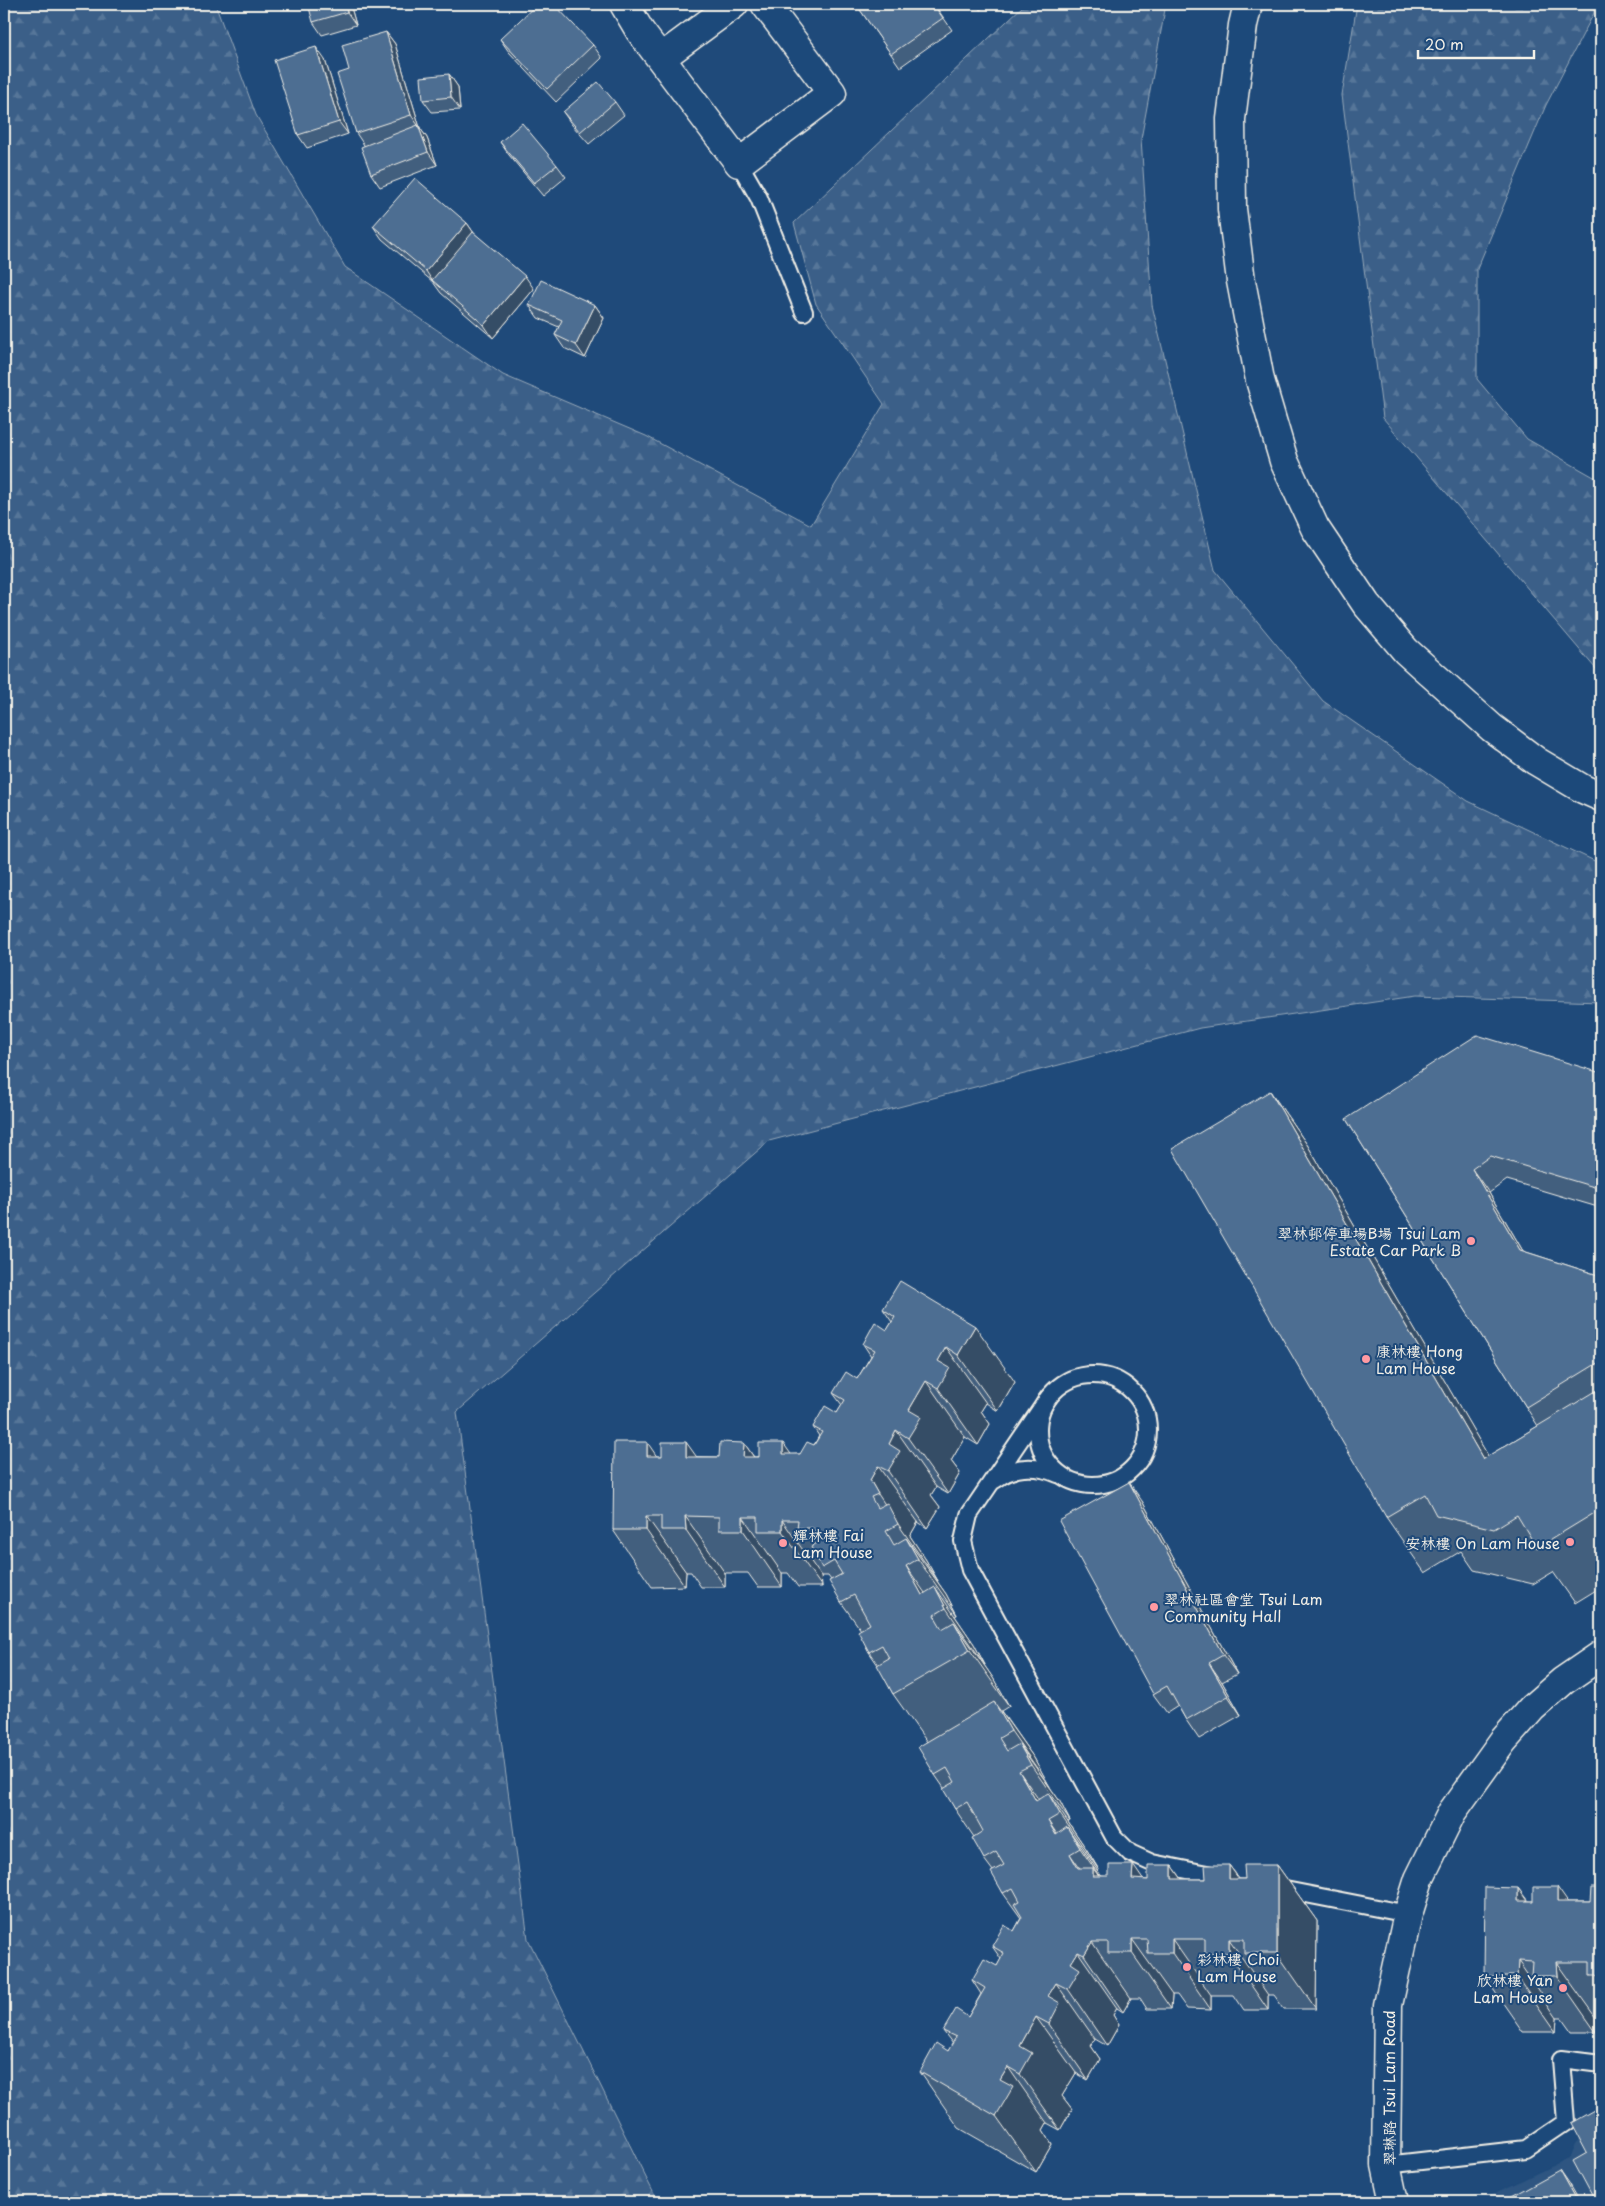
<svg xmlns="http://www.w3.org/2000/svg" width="1605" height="2206" viewBox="0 0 1605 2206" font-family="'Playpen Sans','LXGW WenKai TC',sans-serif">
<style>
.built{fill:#2d5581}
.forest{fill:url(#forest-firs);stroke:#97a8b8}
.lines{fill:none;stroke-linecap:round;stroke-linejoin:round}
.lane-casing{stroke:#f4f1e8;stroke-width:20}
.street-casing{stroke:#f4f1e8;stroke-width:31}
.secondary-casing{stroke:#f4f1e8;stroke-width:31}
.primary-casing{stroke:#f4f1e8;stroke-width:31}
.lane{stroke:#1f4a7a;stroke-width:16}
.street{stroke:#1f4a7a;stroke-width:28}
.secondary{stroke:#1f4a7a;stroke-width:28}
.primary{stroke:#1f4a7a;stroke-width:28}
.wall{fill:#425f7e;stroke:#f4f1e8}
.shaded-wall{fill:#364d66;stroke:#f4f1e8}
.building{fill:#4d6e92;stroke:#f4f1e8}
.poi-dot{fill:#ff9aa2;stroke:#1f4a7a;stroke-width:2}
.labels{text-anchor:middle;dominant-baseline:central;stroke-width:4;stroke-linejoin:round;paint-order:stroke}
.poi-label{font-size:15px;fill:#f4f1e8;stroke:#1f4a7a;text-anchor:start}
.street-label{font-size:15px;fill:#f4f1e8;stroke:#1f4a7a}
</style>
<defs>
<pattern id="forest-firs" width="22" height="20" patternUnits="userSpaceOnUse" patternTransform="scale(1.25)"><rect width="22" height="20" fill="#3a5f88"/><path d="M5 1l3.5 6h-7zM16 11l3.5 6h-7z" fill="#577699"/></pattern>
</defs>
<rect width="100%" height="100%" fill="#1f4a7a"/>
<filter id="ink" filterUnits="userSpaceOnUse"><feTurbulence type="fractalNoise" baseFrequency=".02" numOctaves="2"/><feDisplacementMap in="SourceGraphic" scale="10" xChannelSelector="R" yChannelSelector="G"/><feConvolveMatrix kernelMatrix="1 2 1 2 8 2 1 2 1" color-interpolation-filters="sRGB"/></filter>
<g filter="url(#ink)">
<!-- built -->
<polygon class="built" points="1601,2101 1601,2202 1477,2202 1571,2157 1584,2125"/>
<!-- forest -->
<g class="forest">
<polygon points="4,4 215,4 256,115 345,267 503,375 646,436 811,525 884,404 816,304 794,223 1025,4 1166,4 1141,139 1152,305 1215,570 1323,701 1468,801 1601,864 1601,1002 1415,996 1200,1028 769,1141 457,1412 528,1939 658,2202 4,2202"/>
<polygon points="1357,4 1594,4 1594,13 1546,105 1477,269 1477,379 1527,439 1601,481 1601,675 1383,418 1342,95"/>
</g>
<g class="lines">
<!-- lane casing -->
<g class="lane-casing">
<g id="lane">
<polyline points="739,163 759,198 804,312"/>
<circle cx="1093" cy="1430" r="55"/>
<polyline points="1049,1397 969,1515 963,1541 970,1570 1114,1837 1130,1853 1152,1863 1227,1878"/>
<path d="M995 1480C1014 1465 1036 1465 1058 1474"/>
<polyline points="1275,1888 1408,1914"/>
<polyline points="1386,2165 1526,2149 1566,2122 1561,2059 1601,2064"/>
</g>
</g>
<!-- street casing -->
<g class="street-casing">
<g id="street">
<polyline points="624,4 640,31 739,163 832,93 765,4"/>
<polyline points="661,58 734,4"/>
</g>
</g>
<!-- secondary casing -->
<g class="secondary-casing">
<polyline id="secondary" points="1394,2202 1386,2165 1388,2005 1408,1914 1419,1879 1452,1812 1503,1741 1532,1708 1563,1681 1601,1655"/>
</g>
<!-- primary casing -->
<g class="primary-casing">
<polyline id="primary" points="1248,4 1243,25 1231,119 1232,209 1241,281 1260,380 1284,461 1315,528 1366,604 1406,651 1492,728 1536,761 1583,789 1601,797"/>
</g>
<!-- lane -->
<use href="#lane" class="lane"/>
<!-- street -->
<use href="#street" class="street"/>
<!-- secondary -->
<use href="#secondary" class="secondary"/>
<!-- primary -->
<use href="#primary" class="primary"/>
</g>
<!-- wall -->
<g class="wall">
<polygon points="350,4 356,25 322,35 313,22"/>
<polygon points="856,4 934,4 952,30 900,67"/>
<polygon points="976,4 989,4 980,10"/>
<polygon points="386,32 395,44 420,128 427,138 437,165 380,187 371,174 364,145 356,133 349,70"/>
<polygon points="500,39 593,45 602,58 556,102 509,52"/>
<polygon points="325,60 348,134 307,148 298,135"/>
<polygon points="449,74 458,87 460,110 432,112 423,100"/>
<polygon points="615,102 624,115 589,144 572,125 563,112"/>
<polygon points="500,142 557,165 566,177 543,196 509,155"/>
<polygon points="467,223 474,233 534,289 493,338 441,293 433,282 382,239 373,226"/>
<polygon points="1601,281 1601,298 1597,292"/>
<polygon points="529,305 595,305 604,318 585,358 564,348 555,335 559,327 538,318"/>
<polygon points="1601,378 1601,402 1596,394"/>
<polygon points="1601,1073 1601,1208 1507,1180 1489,1193 1523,1251 1601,1276 1601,1587 1575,1603 1553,1572 1533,1584 1474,1570 1461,1551 1425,1573 1386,1517 1270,1091 1308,1146 1488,1456 1538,1426 1526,1407 1346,1119"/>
<polygon points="883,1309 1015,1382 998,1411 986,1403 981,1411 990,1424 978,1445 965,1437 951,1461 960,1473 948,1494 936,1487 931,1495 940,1507 927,1528 918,1522 910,1536 926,1560 938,1581 937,1581 946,1594 957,1615 955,1616 974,1644 985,1665 984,1665 993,1678 1009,1706 1001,1711 1034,1758 1050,1787 1059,1800 1070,1821 1068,1822 1087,1850 1099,1870 1098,1871 1101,1876 1148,1880 1172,1865 1182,1879 1206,1879 1229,1865 1239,1879 1245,1879 1277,1865 1317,1921 1316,2009 1284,2009 1274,1995 1268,1995 1268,2010 1244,2010 1234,1995 1211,1995 1211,2010 1187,2009 1177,1995 1172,1995 1171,2009 1147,2009 1140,1998 1131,1998 1123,2012 1117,2008 1113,2015 1119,2025 1107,2046 1095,2039 1091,2046 1100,2059 1088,2080 1076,2073 1062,2096 1072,2109 1060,2130 1047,2123 1043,2130 1052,2144 1036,2172 959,2128 920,2072 948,2051 953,2044 943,2031 968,2017 981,1994 972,1980 997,1966 1001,1959 992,1946 1014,1931 1021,1918 1003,1893 993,1871 984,1859 974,1837 955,1809 944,1788 935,1775 927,1742 893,1694 878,1665 869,1652 861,1630 841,1602 831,1580 828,1576 821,1576 822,1587 798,1587 788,1573 782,1573 782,1587 758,1587 748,1573 725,1573 725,1587 701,1587 691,1572 686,1572 685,1586 652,1587 613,1530 657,1456 719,1457 744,1443 754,1457 800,1454 814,1445 819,1436 813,1427 837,1413 842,1405 833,1393 857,1379 871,1356 863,1344 887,1330 892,1322"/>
<polygon points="1142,1501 1237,1674 1222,1682 1241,1715 1199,1739 1186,1720 1178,1706 1167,1713 1153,1694"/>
<polygon points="1518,1888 1528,1901 1567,1902 1590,1902 1601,1888 1601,2018 1596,2018 1596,2032 1572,2032 1562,2018 1557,2018 1556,2032 1523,2032 1484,1976"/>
</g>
<!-- shaded-wall -->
<g class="shaded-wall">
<polygon points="345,4 350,4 356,25 347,12"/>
<polygon points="386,32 395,44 420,128 411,115"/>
<polygon points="316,47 325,60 348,134 339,122"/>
<polygon points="449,74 458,87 460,110 451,97"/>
<polygon points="418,125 427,138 437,165 428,152"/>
<polygon points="467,223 476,236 433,282 426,271"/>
<polygon points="525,276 534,289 493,338 484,325"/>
<polygon points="595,305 604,318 585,358 576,345"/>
<polygon points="1270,1091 1308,1146 1522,1514 1483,1459"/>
<polygon points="1472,1169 1489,1193 1537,1275 1520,1250"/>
<polygon points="975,1326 1015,1382 998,1411 958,1355"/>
<polygon points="946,1347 986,1403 981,1411 990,1424 978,1445 938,1388 938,1361"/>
<polygon points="926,1381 965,1437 951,1461 960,1473 948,1494 908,1438 909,1410"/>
<polygon points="896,1430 936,1487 931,1495 940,1507 927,1528 888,1471 889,1444"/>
<polygon points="647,1442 686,1499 647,1456"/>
<polygon points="686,1442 726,1498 686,1457"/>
<polygon points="744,1443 783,1499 743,1457"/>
<polygon points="783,1443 823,1499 783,1454"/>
<polygon points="878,1466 918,1522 910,1536 926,1560 938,1581 898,1524 878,1494 870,1480"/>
<polygon points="1129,1482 1142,1501 1237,1674 1223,1655"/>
<polygon points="646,1516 686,1572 685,1586 646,1530"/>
<polygon points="685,1516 725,1573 725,1587 686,1530"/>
<polygon points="743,1517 782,1573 782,1587 743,1530"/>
<polygon points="782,1520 821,1576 822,1587 782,1531"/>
<polygon points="906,1538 946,1594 957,1615 918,1559"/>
<polygon points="906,1566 939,1613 922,1595"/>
<polygon points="935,1587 974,1644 985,1665 946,1608"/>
<polygon points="954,1622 993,1678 1009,1706 970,1650"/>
<polygon points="1209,1663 1222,1682 1241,1715 1228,1696"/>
<polygon points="994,1702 1034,1758 1050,1787 1011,1731"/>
<polygon points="1019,1744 1059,1800 1070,1821 1031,1765"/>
<polygon points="1019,1771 1052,1819 1036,1801"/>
<polygon points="1048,1793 1087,1850 1099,1870 1060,1814"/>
<polygon points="1048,1821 1070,1853 1070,1854 1109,1910 1078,1868 1056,1835"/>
<polygon points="1067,1827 1107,1884 1119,1904 1080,1848"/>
<polygon points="1133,1865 1172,1922 1132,1879"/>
<polygon points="1172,1865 1211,1921 1172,1879"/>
<polygon points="1229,1865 1269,1921 1229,1879"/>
<polygon points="1277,1865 1317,1921 1316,2009 1277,1953"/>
<polygon points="1093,1868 1132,1924 1093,1876"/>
<polygon points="1557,1887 1597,1944 1557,1902"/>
<polygon points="1518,1888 1557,1944 1518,1901"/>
<polygon points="1132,1939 1172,1995 1171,2009 1132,1953"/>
<polygon points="1172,1939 1211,1995 1211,2010 1172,1953"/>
<polygon points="1229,1939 1268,1995 1268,2010 1229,1953"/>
<polygon points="1092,1942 1131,1998 1123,2012 1084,1955"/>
<polygon points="1078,1952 1117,2008 1113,2015 1119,2025 1107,2046 1068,1989 1071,1963"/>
<polygon points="1518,1961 1557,2018 1556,2032 1517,1976"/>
<polygon points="1556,1962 1596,2018 1596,2032 1557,1976"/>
<polygon points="1056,1983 1095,2039 1091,2046 1100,2059 1088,2080 1049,2024 1048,1996"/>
<polygon points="1036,2017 1076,2073 1062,2096 1072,2109 1060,2130 1020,2074 1020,2046"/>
<polygon points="1008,2067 1047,2123 1043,2130 1052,2144 1036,2172 996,2116 1000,2080"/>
<polygon points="1559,2170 1568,2183 1579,2202 1577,2202"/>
</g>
<!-- building -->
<g class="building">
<polygon points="308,4 345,4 347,12 313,22"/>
<polygon points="537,4 554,4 593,45 547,89 500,39"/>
<polygon points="856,4 933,4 943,18 891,54"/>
<polygon points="386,32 411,115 356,133 337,74 349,70 342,45"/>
<polygon points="316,47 339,122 298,135 274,60"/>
<polygon points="449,74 451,97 423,100 421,77"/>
<polygon points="598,82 615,102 580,132 563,112"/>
<polygon points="522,123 557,165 534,183 500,142"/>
<polygon points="418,125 428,152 371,174 361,147"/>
<polygon points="415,178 467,223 426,271 373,226"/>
<polygon points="473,232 525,276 484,325 432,280"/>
<polygon points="1601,249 1601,258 1598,257"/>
<polygon points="541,280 595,305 576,345 555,335 562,320 529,305"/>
<polygon points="1601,281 1601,294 1597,292"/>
<polygon points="1601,378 1601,398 1596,394"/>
<polygon points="1477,1035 1601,1073 1601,1189 1490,1156 1472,1169 1520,1250 1601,1276 1601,1361 1526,1407 1346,1119"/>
<polygon points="1270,1091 1483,1459 1601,1388 1601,1509 1537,1548 1517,1515 1494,1529 1436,1515 1425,1494 1386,1517 1172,1149"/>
<polygon points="900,1281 975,1326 958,1355 946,1347 938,1361 950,1368 938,1388 926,1381 909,1410 921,1417 908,1438 896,1430 889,1444 900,1451 888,1471 878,1466 870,1480 878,1494 871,1497 877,1508 887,1503 898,1524 886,1531 894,1545 906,1538 918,1559 906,1566 922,1595 935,1587 946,1608 934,1615 942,1629 954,1622 970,1650 893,1694 877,1665 889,1658 882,1645 869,1652 858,1631 870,1624 854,1595 841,1602 829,1581 842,1574 834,1561 822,1568 811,1547 820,1541 813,1528 797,1528 798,1520 782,1520 782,1531 758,1531 758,1517 743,1517 743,1530 719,1530 719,1517 685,1516 686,1530 661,1530 661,1516 646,1516 646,1530 613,1530 614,1442 647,1442 647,1456 662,1456 662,1442 686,1442 686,1457 719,1457 720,1442 744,1443 743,1457 759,1457 759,1443 783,1443 783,1454 800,1454 807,1442 814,1445 822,1432 813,1427 825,1406 837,1413 845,1400 833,1393 846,1372 857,1379 875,1350 863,1344 875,1322 887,1330 895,1317 883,1309"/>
<polygon points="1129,1482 1223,1655 1209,1663 1228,1696 1186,1720 1167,1686 1153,1694 1059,1521"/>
<polygon points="994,1702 1011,1731 999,1738 1007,1751 1019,1744 1031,1765 1019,1771 1036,1801 1048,1793 1060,1814 1048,1821 1056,1835 1067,1827 1080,1848 1070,1854 1078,1868 1093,1868 1093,1876 1109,1876 1109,1865 1133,1865 1132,1879 1148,1880 1148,1865 1172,1865 1172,1879 1206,1879 1205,1865 1229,1865 1229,1879 1245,1879 1244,1865 1277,1865 1277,1953 1244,1953 1244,1939 1229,1939 1229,1953 1205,1953 1205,1939 1172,1939 1172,1953 1148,1953 1147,1939 1132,1939 1132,1953 1108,1953 1108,1942 1092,1942 1084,1955 1078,1952 1071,1963 1080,1969 1068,1989 1056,1983 1048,1996 1060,2003 1049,2024 1036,2017 1020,2046 1032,2053 1020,2074 1008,2067 1000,2080 1013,2087 996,2116 920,2072 936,2043 948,2051 956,2037 943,2031 956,2009 968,2017 985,1988 972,1980 984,1959 997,1966 1004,1953 992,1946 1004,1925 1014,1931 1022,1917 1014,1904 1020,1901 1013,1888 1003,1893 991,1872 1004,1865 996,1852 984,1859 972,1838 983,1831 967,1802 955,1809 943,1789 955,1782 947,1768 935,1775 918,1747"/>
<polygon points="1485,1887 1518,1888 1518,1901 1533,1901 1533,1887 1557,1887 1557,1902 1590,1902 1591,1888 1601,1888 1601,1976 1590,1976 1590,1962 1556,1962 1557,1976 1532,1976 1533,1962 1518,1961 1517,1976 1484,1976"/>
<polygon points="1601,2106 1601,2202 1595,2202 1573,2161 1587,2153 1571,2123"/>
<polygon points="1559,2170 1577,2202 1501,2202"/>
</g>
</g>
<!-- markers -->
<g class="poi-dot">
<circle cx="1471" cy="1241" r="5"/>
<circle cx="1366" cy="1359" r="5"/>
<circle cx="1570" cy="1542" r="5"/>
<circle cx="783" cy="1543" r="5"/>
<circle cx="1154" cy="1607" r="5"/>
<circle cx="1187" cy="1967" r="5"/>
<circle cx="1563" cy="1988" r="5"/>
</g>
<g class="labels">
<!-- poi labels -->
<g class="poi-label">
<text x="1461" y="1232" text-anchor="end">翠林邨停車場B場 Tsui Lam<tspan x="1461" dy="17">Estate Car Park B</tspan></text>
<text x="1376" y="1350">康林樓 Hong<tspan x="1376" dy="17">Lam House</tspan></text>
<text x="793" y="1534">輝林樓 Fai<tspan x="793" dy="17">Lam House</tspan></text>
<text x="1560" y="1542" text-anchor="end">安林樓 On Lam House</text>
<text x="1164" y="1598">翠林社區會堂 Tsui Lam<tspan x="1164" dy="17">Community Hall</tspan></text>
<text x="1197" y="1958">彩林樓 Choi<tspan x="1197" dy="17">Lam House</tspan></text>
<text x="1553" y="1979" text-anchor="end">欣林樓 Yan<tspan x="1553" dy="17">Lam House</tspan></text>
</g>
<!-- street labels -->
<g class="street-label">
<text transform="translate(1388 2088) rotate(-90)">翠琳路 Tsui Lam Road</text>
</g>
</g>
<!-- margin -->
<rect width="1605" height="2206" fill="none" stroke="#1f4a7a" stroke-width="20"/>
<rect x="10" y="10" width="1585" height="2186" fill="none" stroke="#f4f1e8" stroke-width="2" filter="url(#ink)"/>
<!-- scale -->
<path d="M1418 50v8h116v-8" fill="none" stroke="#f4f1e8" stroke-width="2.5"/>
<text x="1425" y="50" font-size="15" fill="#f4f1e8" stroke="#1f4a7a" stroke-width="4" paint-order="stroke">20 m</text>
</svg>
